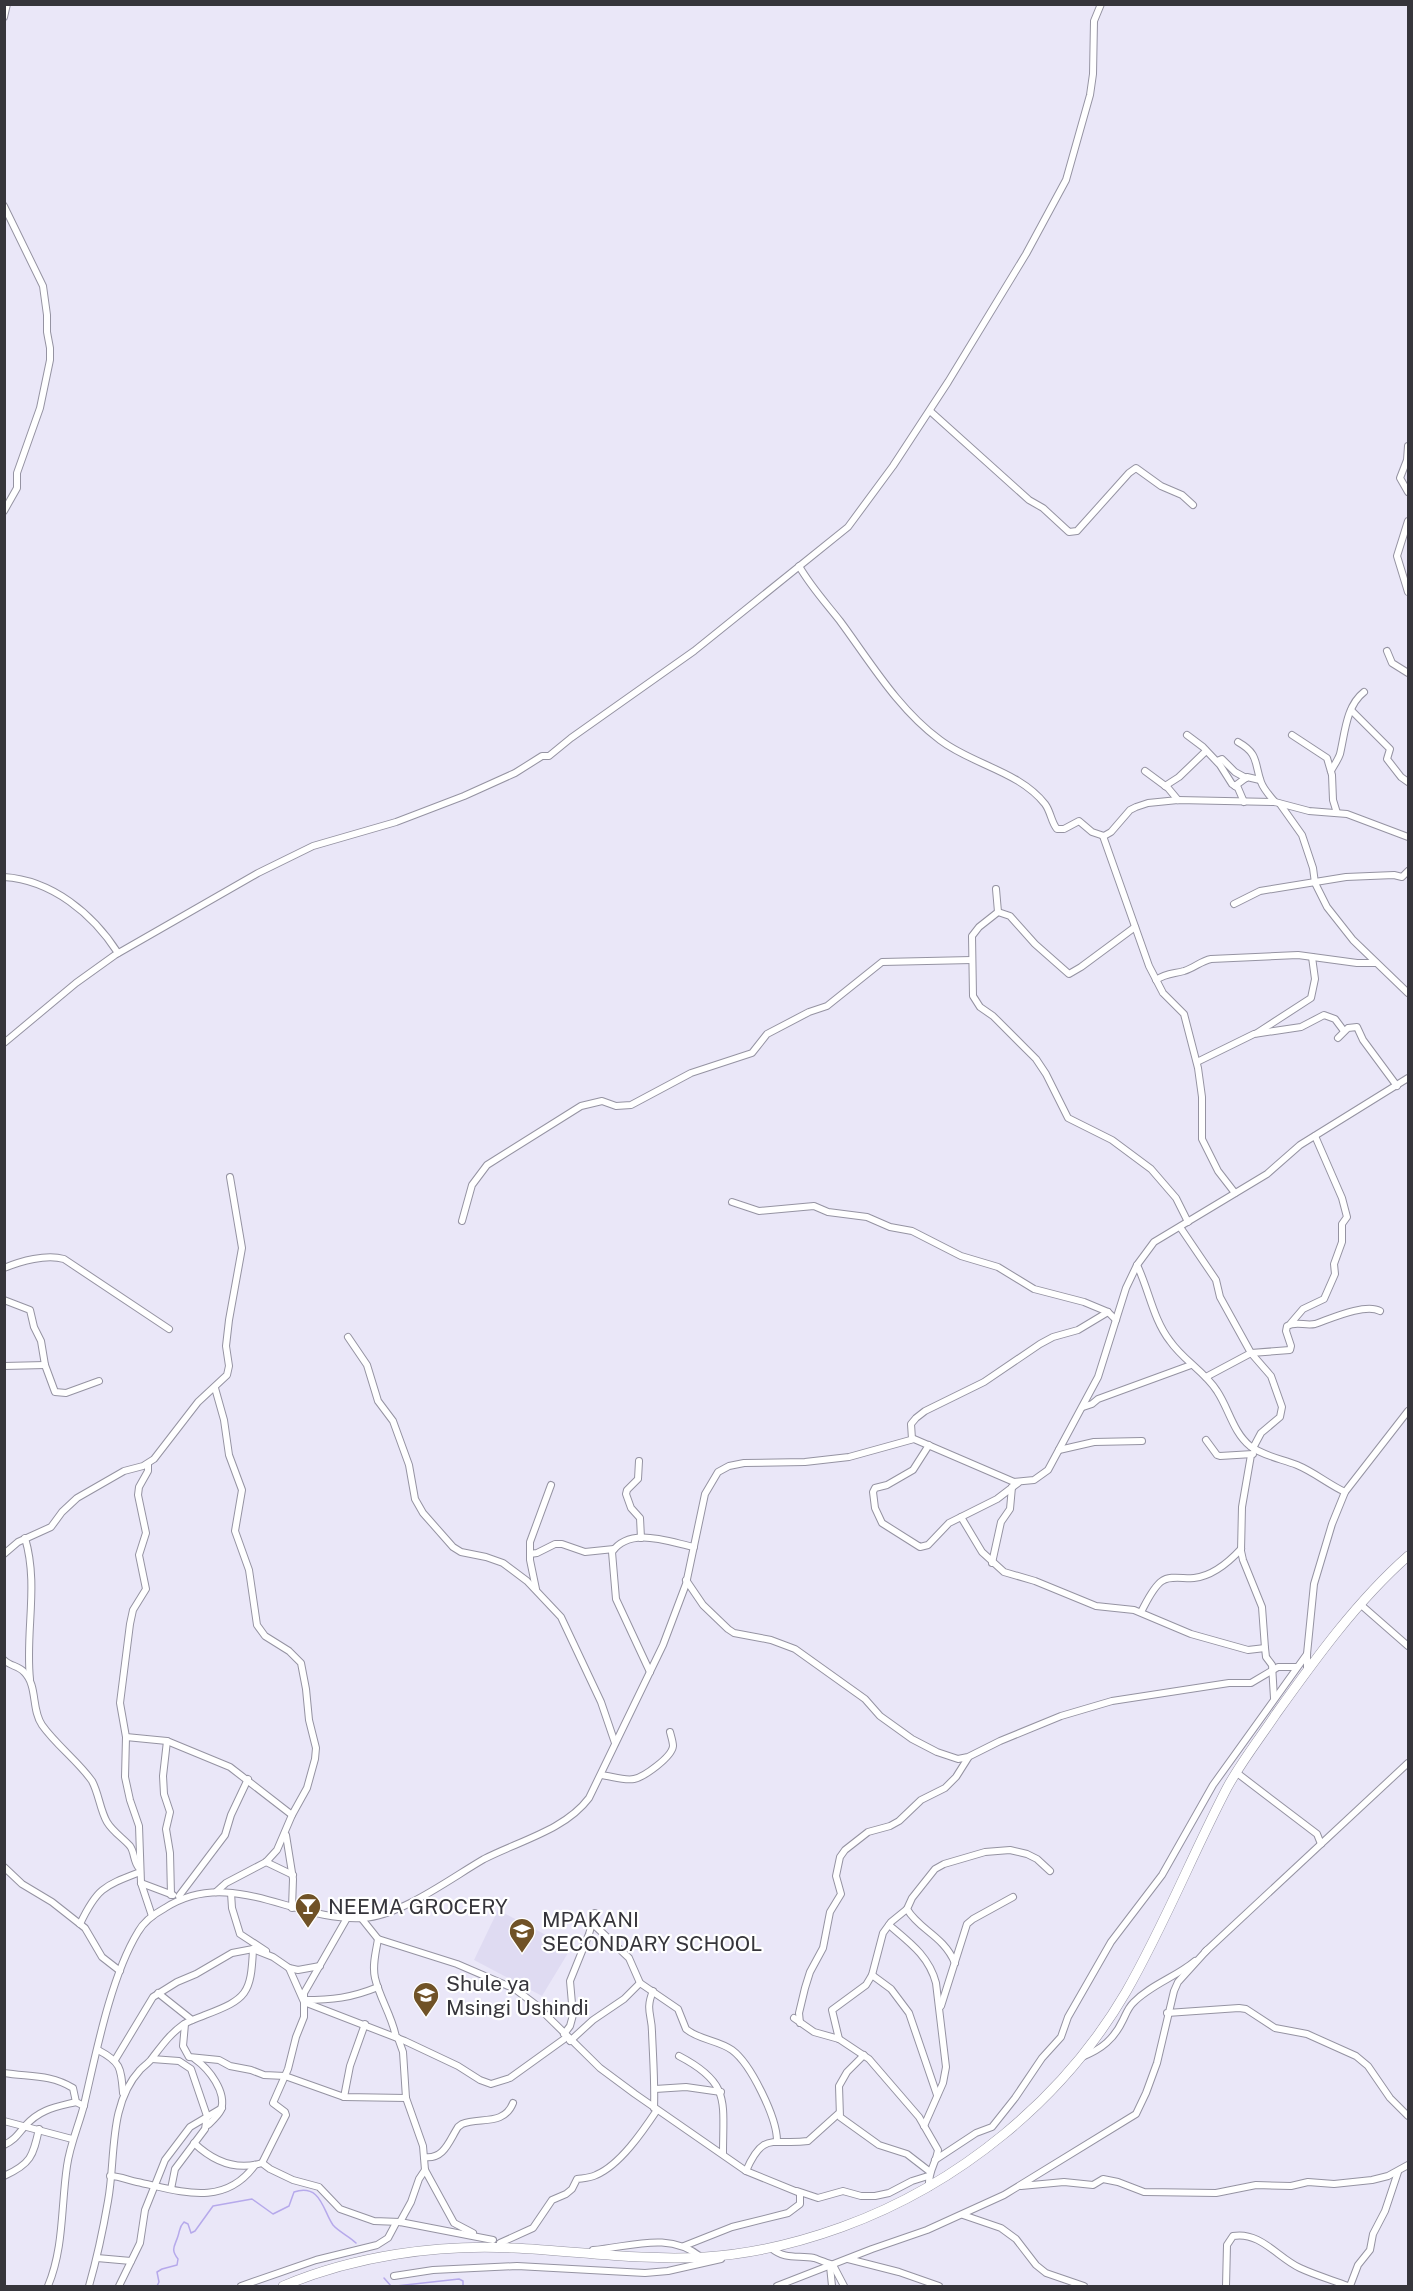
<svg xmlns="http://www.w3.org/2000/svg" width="1413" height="2291" viewBox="0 0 1413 2291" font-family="'Public Sans',sans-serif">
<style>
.built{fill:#dfdbf2}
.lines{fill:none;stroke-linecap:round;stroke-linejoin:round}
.stream{stroke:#b6a9eb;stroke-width:1.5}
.minor-casing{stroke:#9593a2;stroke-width:8}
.highway-casing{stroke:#9593a2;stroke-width:10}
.minor{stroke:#fff;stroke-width:6}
.highway{stroke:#fff;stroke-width:9}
.labels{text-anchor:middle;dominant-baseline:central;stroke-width:4.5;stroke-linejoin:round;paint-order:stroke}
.poi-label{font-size:21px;fill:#36353b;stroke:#fff;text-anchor:start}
</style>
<rect width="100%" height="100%" fill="#eae7f8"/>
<!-- built -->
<polygon class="built" points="498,1910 571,1948 542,1996 474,1960"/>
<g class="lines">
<!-- stream -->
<g class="stream">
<polyline points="384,2278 391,2286"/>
<path d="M157 2286 159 2282 157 2272 162 2269 177 2265 178 2259C170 2249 175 2246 178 2236 180 2230 179 2227 184 2222L188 2224 191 2233 195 2231 213 2206 252 2199 273 2214 289 2206 294 2192C321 2183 323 2211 333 2225 339 2232 349 2236 356 2243"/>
<polyline points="396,2286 459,2279 463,2281 463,2286"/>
</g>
<!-- minor casing -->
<g class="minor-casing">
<g id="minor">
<polyline points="4,17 7,4"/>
<polyline points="4,206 43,286 47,315 47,332 50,348 50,360 40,408 17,473 17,488 4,511"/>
<polyline points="930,411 1029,500 1043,508 1069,532 1077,531 1129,473 1136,468 1161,486 1182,495 1193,505"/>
<polyline points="1408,446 1407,460 1400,478 1408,492"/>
<polyline points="1408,521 1397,556 1408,592"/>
<path d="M799 566C811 587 826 603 840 621 871 663 898 709 940 740 973 765 1019 771 1045 804 1051 812 1051 822 1057 829H1064L1079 821 1092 832 1104 836 1111 832 1130 810 1136 807 1148 803 1178 800 1275 802 1309 811 1347 814 1408 837"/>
<polyline points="1387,651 1392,663 1408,673"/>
<polyline points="1351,710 1390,749 1387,759 1401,777 1408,782"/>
<polyline points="1187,735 1203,747 1220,765 1232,784 1238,788 1244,802"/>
<polyline points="1292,735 1327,758 1332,775 1333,800 1337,813"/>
<path d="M1238 742C1259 754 1254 762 1261 782 1264 790 1270 796 1275 802"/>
<polyline points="1217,761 1222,759 1235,772 1246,778"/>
<polyline points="1145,771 1168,788 1178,800"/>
<path d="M1331 771C1334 765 1338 760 1340 754 1345 733 1346 706 1364 692"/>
<polyline points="1165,786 1179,777 1206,751"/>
<polyline points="1235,786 1247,777 1260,780"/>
<polyline points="1280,804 1302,835 1313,868 1315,883 1327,907 1353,940 1408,993"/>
<polyline points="1103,836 1149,966 1163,993 1184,1014 1198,1068 1202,1097 1202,1139 1218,1171 1235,1193"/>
<path d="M4 877C52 880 93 914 118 953"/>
<polyline points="996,889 998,912 979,927 972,936 973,996 980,1007 993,1016 1036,1059 1046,1074 1068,1118 1112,1140 1151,1169 1176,1198 1188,1222"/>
<polyline points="1234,904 1260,891 1346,877 1394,875 1402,877 1408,871"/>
<polyline points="998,912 1010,916 1035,944 1069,974 1081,967 1135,927"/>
<path d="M1156 980C1166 973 1173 974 1184 971 1194 968 1201 961 1211 959L1298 955 1357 963H1376"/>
<polyline points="1257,1033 1311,998 1315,979 1312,957"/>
<polyline points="1338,1038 1348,1028 1357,1027 1363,1040 1397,1086"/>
<polyline points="4,1043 76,983 115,955 258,873 313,846 396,822 464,796 515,773 542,756 549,756 571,738 694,651 848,527 893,466 948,382 1026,254 1066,180 1090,95 1093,74 1094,21 1101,4"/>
<polyline points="1197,1062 1254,1034 1301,1027 1324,1015 1335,1019 1344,1031"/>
<polyline points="732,1202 759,1211 814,1206 828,1212 867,1217 890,1227 912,1231 961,1256 998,1267 1034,1289 1084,1302 1108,1312 1116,1320"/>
<polyline points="462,1221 472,1185 487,1165 581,1106 602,1101 616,1106 631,1105 691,1073 752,1053 767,1034 809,1012 827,1006 882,962 972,960"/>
<polyline points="1180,1227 1216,1280 1220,1297 1251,1353 1271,1376 1282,1407 1280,1417 1261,1433 1253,1448"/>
<path d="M1137 1265C1149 1290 1153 1319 1170 1341 1183 1360 1205 1372 1217 1391 1229 1409 1233 1432 1250 1446 1263 1456 1282 1459 1297 1465 1314 1472 1328 1484 1345 1492"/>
<path d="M4 1268C21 1261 46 1254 64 1259L169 1329"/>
<polyline points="4,1300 30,1310 34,1327 41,1341 45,1365 55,1392 66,1393 99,1381"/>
<polyline points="1291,1323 1303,1309 1324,1299 1335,1274 1334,1264 1342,1242 1342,1224 1347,1217 1342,1198 1315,1136"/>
<polyline points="348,1337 367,1365 378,1401 393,1421 409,1465 415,1499 423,1513 453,1547 461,1552 486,1557 503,1563 527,1581 561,1617 601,1702 615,1743"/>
<polyline points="4,1366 45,1365"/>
<path d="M1206 1377 1251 1353 1290 1350 1291 1346 1286 1331 1287 1326C1296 1321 1305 1326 1315 1324 1330 1319 1365 1303 1380 1311"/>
<polyline points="215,1388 224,1420 229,1455 242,1490 235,1531 249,1570 257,1625 265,1636 289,1651 301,1663 306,1689 309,1720 316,1748 315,1759 307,1788 292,1815 277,1850 266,1862 226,1883 216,1892"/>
<polyline points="1083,1407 1092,1404 1098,1399 1191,1365"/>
<polyline points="912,1439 911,1424 916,1418 925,1411 984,1382 1040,1344 1053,1337 1078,1330 1108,1312"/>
<polyline points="1206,1440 1217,1455 1220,1456 1253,1454"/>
<polyline points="929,1445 913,1470 887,1485 875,1488 873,1492 875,1508 882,1523 920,1547 928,1545 949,1523 997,1499 1018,1483"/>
<polyline points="1059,1450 1094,1442 1142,1441"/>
<polyline points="1251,1455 1242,1507 1241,1551 1243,1560 1262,1607 1265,1648 1266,1657 1272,1665 1274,1698"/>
<polyline points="639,1461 638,1479 627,1490 626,1494 631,1508 640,1518 641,1538"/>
<polyline points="148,1464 148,1471 139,1487 138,1495 146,1533 139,1555 146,1589 133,1610 130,1624 120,1703 126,1737 125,1777 130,1800 139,1826 141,1883 152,1916"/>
<polyline points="961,1517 982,1552 1004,1572 1035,1581 1096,1606 1134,1610 1191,1634 1248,1650 1265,1648"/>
<path d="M25 1538C39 1585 25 1632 30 1679"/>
<polyline points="4,1554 18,1542 51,1527 62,1512 77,1498 124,1471 143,1466 154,1459 198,1402 227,1375 229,1366 226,1346 229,1320 242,1248 230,1177"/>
<polyline points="530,1554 537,1553 555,1544 562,1544 585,1552 614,1549"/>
<polyline points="992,1563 1001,1522 1010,1509 1012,1487"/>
<polyline points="686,1580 703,1605 728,1629 734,1633 771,1640 795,1649 865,1699 880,1716 912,1739 937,1752 958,1759 968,1757 1000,1741 1061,1716 1112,1701 1229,1683 1251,1683 1278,1667 1296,1667"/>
<polyline points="536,1589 530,1560 530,1542 551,1485"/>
<polyline points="1360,1604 1408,1646"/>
<path d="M1141 1612C1146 1603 1153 1587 1162 1581 1170 1575 1184 1579 1194 1578 1212 1576 1229 1562 1241 1549"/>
<path d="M4 1660C10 1666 19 1666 24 1672 38 1686 31 1709 42 1725 56 1745 78 1761 92 1781 99 1794 100 1810 107 1822 113 1832 123 1838 130 1846 135 1853 133 1861 139 1868"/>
<polyline points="1307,1670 1307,1654 1314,1584 1332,1524 1345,1492 1408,1411"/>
<path d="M650 1672 616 1599 612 1552C630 1526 669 1542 694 1547"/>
<polyline points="126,1737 167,1741 230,1767 292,1815"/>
<polyline points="167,1741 163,1776 164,1794 170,1812 166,1829 170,1853 171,1895"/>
<polyline points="1237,1773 1317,1834 1321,1844"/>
<path d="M601 1775C611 1776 624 1781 634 1779 644 1777 672 1757 673 1746 673 1742 671 1736 670 1732"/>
<polyline points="286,1835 293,1879 292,1908"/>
<polyline points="266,1862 293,1875"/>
<polyline points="4,1867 22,1884 52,1902 85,1928 102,1957 120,1971"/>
<polyline points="141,1883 173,1895"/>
<polyline points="231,1893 232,1908 240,1934 266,1951"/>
<polyline points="179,1896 225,1835 231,1815 248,1779"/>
<polyline points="362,1919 378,1939 457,1964 515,1989 536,2005 600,2068 635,2094 746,2171 800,2193 800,2204 788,2213 732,2227 684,2246"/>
<path d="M592 1923 629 1958 640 1983 678 2009 686 2029C699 2040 718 2040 732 2050 751 2064 777 2118 777 2141"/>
<path d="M80 1924C97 1888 104 1886 140 1872"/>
<path d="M889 1925C909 1942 929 1956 936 1983L946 2067 943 2083 924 2126"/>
<path d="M378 1939C376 1952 372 1965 375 1978 380 1999 392 2016 396 2037"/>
<polyline points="1205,1952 1408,1763"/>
<path d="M955 1963C943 1935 919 1930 907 1909L912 1898 935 1869 944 1864 985 1852 1010 1850 1027 1854 1037 1859 1050 1871"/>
<polyline points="289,1968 304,2002 405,2041 458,2066 480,2080 491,2084 510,2078 567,2037"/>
<polyline points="872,1975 891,1989 909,2013 937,2095"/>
<path d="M653 1991C645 2010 652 2015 652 2032 653 2058 655 2083 654 2108"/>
<polyline points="158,1993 192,2020"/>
<path d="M304 2000C332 2000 351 1998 378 1987"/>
<polyline points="941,2006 967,1924 973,1919 1013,1897"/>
<polyline points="1167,2013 1239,2008 1246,2009 1275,2028 1307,2034 1356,2056 1368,2066 1390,2098 1408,2116"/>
<path d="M794 2018 814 2032 839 2039 869 2059 919 2117 938 2150C936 2164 928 2170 929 2187"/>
<polyline points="800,2023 799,2013 805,1988 810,1972 823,1948 830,1912 841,1894 836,1876 840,1857 845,1850 868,1832 890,1826 899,1821 921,1800 945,1788 956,1777 968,1758"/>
<polyline points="185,2024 183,2046 189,2057 219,2060 230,2066 251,2070 264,2075 285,2076 344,2097 406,2098"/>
<polyline points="564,2034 570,2026 573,2015 570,1981 589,1934 595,1913"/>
<polyline points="398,2038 403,2052 406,2098 423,2146 425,2170 454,2223 473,2233"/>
<polyline points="839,2039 832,2010 866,1985 872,1975 883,1933 891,1922 907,1909"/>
<polyline points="570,2041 593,2020 624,1999 640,1983"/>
<path d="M98 2050C121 2062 121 2068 123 2093"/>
<polyline points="864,2055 847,2072 839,2086 840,2117 879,2145 907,2154 929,2171"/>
<path d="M679 2056C731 2083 723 2101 723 2154"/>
<path d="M1082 2057C1102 2049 1114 2039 1123 2020 1126 2014 1128 2008 1133 2003 1150 1985 1176 1977 1195 1961"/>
<polyline points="152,2059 179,2061 191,2069 207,2116 205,2129 175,2169 171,2189"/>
<path d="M195 2059C209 2069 227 2092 221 2110 218 2116 212 2121 208 2125"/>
<polyline points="115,2060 153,1997 177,1982 196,1974 232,1953 253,1949 273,1957 289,1968 298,1970 320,1966"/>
<path d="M4 2073C29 2077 50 2074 73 2088L76 2102 84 2106"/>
<polyline points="655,2089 686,2087 721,2092"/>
<polyline points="344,2097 350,2066 365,2024"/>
<polyline points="4,2121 72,2139"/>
<path d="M194 2143C213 2161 236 2171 262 2163L270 2169 293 2180 319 2187 340 2209 374 2221 400 2222 493 2240"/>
<path d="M4 2145C15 2140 18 2134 25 2126 40 2109 56 2107 76 2102"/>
<path d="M424 2157C444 2160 449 2141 458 2127L462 2124C480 2117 504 2126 513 2103"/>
<polyline points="935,2160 976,2133 992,2127 1015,2098 1042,2058 1061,2037 1068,2017 1111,1942 1162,1875 1213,1785 1307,1654"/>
<polyline points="262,2163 286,2115 285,2112 273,2103 288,2069 296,2037 304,2017 304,1993 347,1918"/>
<path d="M746 2171C764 2130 773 2146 808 2141L838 2114"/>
<path d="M4 2176C31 2164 33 2156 39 2129"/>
<path d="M110 2176C119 2176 128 2180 137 2182 180 2191 224 2208 255 2165"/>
<polyline points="1021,2186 1064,2182 1093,2185 1103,2179 1118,2182 1144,2192 1216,2193 1256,2185 1291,2186 1308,2182 1334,2184 1372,2180 1388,2176 1408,2165"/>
<polyline points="797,2191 818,2198 843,2191 861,2196 875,2196 889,2193 912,2181 928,2176"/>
<polyline points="963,2215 1001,2228 1016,2239 1036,2265 1046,2273 1084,2286"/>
<polyline points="400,2222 411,2202 419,2179 425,2170"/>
<path d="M500 2243 533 2228 552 2200 566 2194 572 2189 577 2179C584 2178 590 2178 596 2175 620 2165 643 2131 657 2110"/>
<path d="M771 2248C785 2260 798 2255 814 2258 820 2260 827 2263 833 2265L844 2286"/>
<path d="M593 2250C631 2247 668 2231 701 2257"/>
<polyline points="97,2258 131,2261"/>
<polyline points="848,2259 899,2272 939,2286"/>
<polyline points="830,2266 832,2286"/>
<polyline points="394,2276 433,2270 517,2266 645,2273 668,2271 721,2259"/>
<path d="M48 2286C64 2248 61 2206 67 2166 70 2144 79 2125 84 2105 96 2053 111 1976 138 1932 144 1921 154 1914 165 1908 231 1866 294 1922 363 1918 401 1916 451 1878 484 1859 519 1841 565 1830 589 1798L663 1645 686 1584 705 1494 718 1472 729 1466 744 1463 805 1462 849 1457 914 1439 1014 1482 1034 1480 1048 1470 1098 1377 1126 1288 1137 1265 1154 1242 1267 1174 1300 1145 1408 1078"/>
<path d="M89 2286C97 2258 103 2230 108 2201 116 2158 108 2105 140 2070 144 2066 150 2062 153 2057 163 2044 170 2034 184 2024 191 2020 198 2018 205 2015 247 1999 251 1994 253 1949"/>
<polyline points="119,2286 140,2243 145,2210 165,2160 190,2127 222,2108"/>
<polyline points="241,2286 316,2260 377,2245 388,2238 396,2223"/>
<polyline points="777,2286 872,2249 927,2230 1004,2195 1136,2114 1146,2093 1157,2063 1174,1991 1178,1982 1207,1950"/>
<path d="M1226 2286 1227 2245 1233 2236C1260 2231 1278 2258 1300 2268 1315 2275 1332 2280 1348 2286"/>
<polyline points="1350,2286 1358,2265 1370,2250 1373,2234 1385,2211 1398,2172"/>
</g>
</g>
<!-- highway casing -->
<g class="highway-casing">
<path id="highway" d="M283 2286C354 2256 437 2244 514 2248 577 2251 642 2261 705 2257 752 2254 798 2243 842 2227 958 2185 1063 2100 1126 1992 1164 1926 1192 1855 1227 1788 1241 1762 1260 1738 1276 1714 1316 1658 1357 1601 1408 1556"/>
</g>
<!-- minor -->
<use href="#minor" class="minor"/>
<!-- highway -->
<use href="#highway" class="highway"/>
</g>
<!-- icons -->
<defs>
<g id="bar-pin" transform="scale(1.35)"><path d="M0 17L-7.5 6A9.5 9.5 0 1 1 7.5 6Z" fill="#705227" stroke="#fff"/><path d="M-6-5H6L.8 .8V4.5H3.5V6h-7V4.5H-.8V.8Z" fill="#fff"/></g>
<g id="school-pin" transform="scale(1.35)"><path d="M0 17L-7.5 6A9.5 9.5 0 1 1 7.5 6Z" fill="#705227" stroke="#fff"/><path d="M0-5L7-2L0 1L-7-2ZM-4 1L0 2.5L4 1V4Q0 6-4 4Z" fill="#fff"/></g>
</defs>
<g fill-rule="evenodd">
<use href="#bar-pin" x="308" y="1906"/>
<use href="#school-pin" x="522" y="1931"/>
<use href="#school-pin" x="426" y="1995"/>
</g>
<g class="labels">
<!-- poi labels -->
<g class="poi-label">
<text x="328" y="1906">NEEMA GROCERY</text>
<text x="542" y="1919">MPAKANI<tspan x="542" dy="24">SECONDARY SCHOOL</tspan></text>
<text x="446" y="1983">Shule ya<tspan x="446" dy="24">Msingi Ushindi</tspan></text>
</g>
</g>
<!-- border -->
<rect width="1413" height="2291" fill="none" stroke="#36353b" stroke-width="12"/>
</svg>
